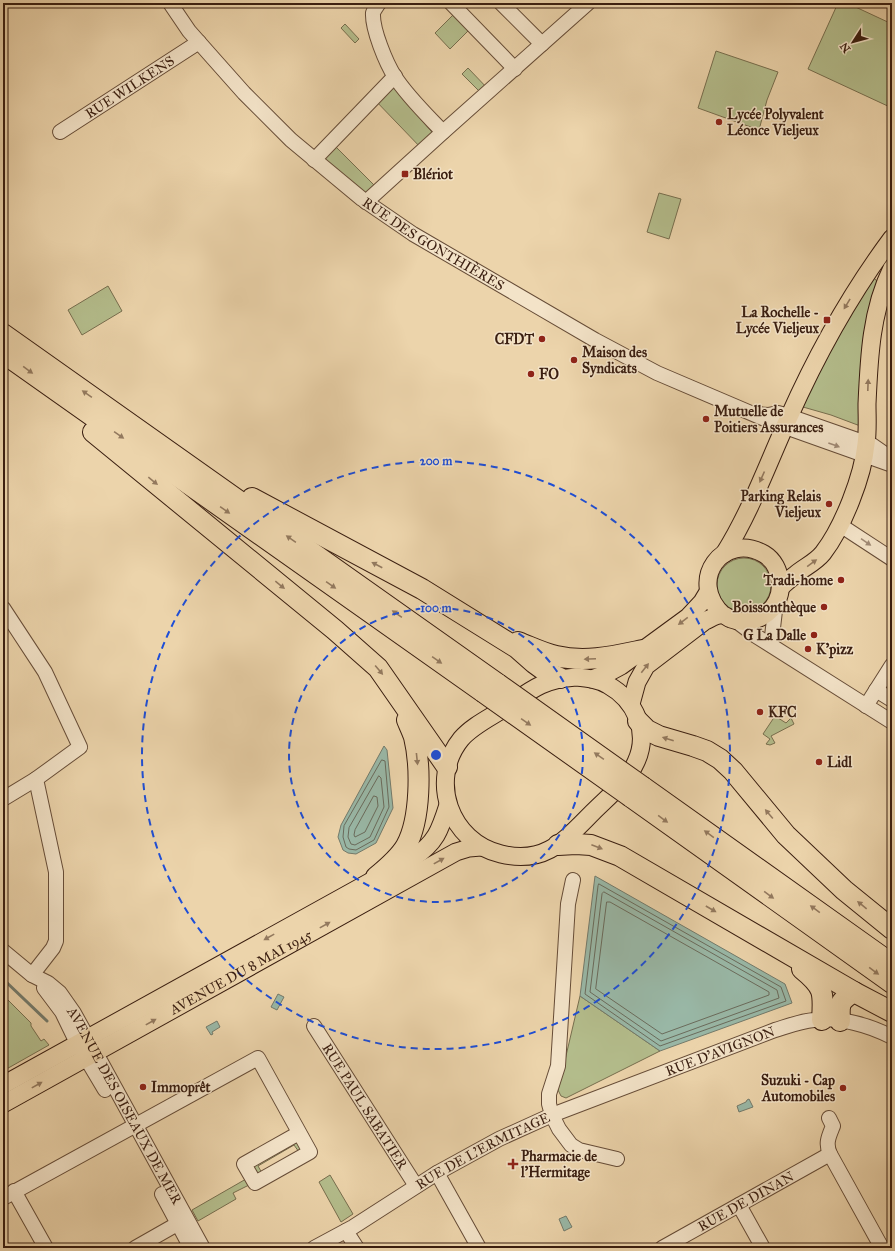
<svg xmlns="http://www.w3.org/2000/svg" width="895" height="1251" viewBox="0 0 895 1251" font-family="'IM FELL Great Primer',serif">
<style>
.green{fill:#b4bd8c;stroke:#776e4e}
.water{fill:#99b8a7;stroke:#737a6b}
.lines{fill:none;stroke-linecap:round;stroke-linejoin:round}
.shore{stroke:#6a6b5c;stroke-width:1}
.stream{stroke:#737a6b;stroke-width:3}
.minor-casing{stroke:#664c37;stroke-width:16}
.major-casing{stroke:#3a1e10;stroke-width:19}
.highway-casing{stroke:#3a1e10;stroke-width:22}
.minor{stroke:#f3e3c8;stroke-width:14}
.major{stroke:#ecd4ab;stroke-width:17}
.highway{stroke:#ecd4ab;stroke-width:20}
.highway-bridge-casing{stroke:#3a1e10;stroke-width:22;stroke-linecap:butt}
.highway-bridge{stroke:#ecd4ab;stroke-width:20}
.oneway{fill:#93795e}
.oneway2{fill:#a08a75}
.ring{fill:none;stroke:#1d4ed8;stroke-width:2;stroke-dasharray:7 5}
.poi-dot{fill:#8f2418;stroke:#f3e3c8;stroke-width:1.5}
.labels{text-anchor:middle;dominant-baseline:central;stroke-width:3;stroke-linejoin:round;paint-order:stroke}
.street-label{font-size:14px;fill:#3a1e10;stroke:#f3e3c8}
.poi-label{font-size:14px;font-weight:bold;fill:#3a1e10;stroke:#f3e3c8;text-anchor:start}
.centre{fill:#1d4ed8;stroke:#f3e3c8;stroke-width:2}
.ring-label{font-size:12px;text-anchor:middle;font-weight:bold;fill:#1d4ed8;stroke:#f3e3c8;stroke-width:3;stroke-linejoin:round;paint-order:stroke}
</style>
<rect width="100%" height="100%" fill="#ecd4ab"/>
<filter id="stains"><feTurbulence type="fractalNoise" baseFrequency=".005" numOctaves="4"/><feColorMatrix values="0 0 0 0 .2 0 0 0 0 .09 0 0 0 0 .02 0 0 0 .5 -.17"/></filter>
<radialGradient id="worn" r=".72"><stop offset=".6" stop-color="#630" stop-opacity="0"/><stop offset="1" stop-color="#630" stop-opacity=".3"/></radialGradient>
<!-- green -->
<g class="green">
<polygon points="838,3 847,3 892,24 892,108 808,69"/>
<polygon points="458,10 473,26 450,49 435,33"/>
<polygon points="345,24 359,39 355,43 341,28"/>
<polygon points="716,51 778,72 767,100 759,130 698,108"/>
<polygon points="468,68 490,91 484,96 462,74"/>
<polygon points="389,82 437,138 423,150 373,98"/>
<polygon points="331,142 379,190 366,202 314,160"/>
<polygon points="659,193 681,199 669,239 647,232"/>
<polygon points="869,272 881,286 863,427 831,415 803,407 807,379"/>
<polygon points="108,286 122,311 82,335 68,310"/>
<circle cx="744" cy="585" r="27"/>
<polygon points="775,716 786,723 791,718 794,724 771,736 775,743 770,745 766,744 770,739 763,734"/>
<polygon points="3,995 31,1023 31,1026 41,1041 44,1039 49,1045 3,1071"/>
<polygon points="580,996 660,1051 566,1098 561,1096 558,1090"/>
<polygon points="297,1141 301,1149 299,1152 294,1145 258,1166 262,1173 258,1174 254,1172 253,1166"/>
<polygon points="330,1175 353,1214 341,1222 319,1182"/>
<polygon points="246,1179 249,1185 233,1193 236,1199 198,1221 192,1210"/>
</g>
<!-- water -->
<g class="water">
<polygon points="384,746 387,750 393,808 376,843 356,854 348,853 343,850 338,837 341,825"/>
<polygon points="595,876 785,984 792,1003 660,1051 580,996"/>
<polygon points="278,994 284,997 277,1010 271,1007"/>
<polygon points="217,1021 220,1027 212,1032 213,1034 211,1035 206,1027"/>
<polygon points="749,1099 753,1107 739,1112 737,1106 746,1102 747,1100"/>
<polygon points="566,1216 572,1227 564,1231 559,1219"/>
</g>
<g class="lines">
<!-- shore -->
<g class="shore">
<polygon points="382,760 385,761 389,807 374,840 356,850 349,849 346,847 343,837 344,826"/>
<polygon points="379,776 381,778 384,807 370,837 355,845 351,844 348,837 349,828"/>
<polygon points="374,796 377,797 378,806 365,832 355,837 354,835 355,830"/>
<polygon points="599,884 781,987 786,1001 660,1046 585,994 598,886"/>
<polygon points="604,892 777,990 779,998 661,1041 590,992 602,894"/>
<polygon points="607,902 610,902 769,992 769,995 662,1034 596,989"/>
</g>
<!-- stream -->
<polyline class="stream" points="3,979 47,1021"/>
<!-- minor casing -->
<g class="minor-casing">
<g id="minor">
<path id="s1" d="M170 3 189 31 212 57 244 93 291 140 362 199 413 234 595 340 657 373 774 423 892 465"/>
<path d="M379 3C377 6 374 10 373 13 372 29 386 63 395 77 408 97 426 114 443 132"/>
<polyline points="451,3 515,69"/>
<polyline points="501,3 542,44"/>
<path id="s2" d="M60 132 199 42"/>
<polyline points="314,160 395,76"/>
<polyline points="366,202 443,132 588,3"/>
<polyline points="757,414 768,415 778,413 789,416 872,445 892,459"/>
<polyline points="840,525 892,559"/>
<polyline points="3,608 45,672 80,747 36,779 56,872 56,941 53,948 32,975"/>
<polyline points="736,621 756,636 892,722"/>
<polyline points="771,645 776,602"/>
<polyline points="876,690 892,700"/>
<polyline points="866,706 892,665"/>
<polyline points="3,799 36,779"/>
<polyline points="573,880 568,904 558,1066 549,1094 549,1104 552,1115 559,1129 571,1145 579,1150 617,1159"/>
<path id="s3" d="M3 951 32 975 48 983 60 993 74 1013 203 1248"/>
<polyline points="44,988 62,1012 77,1043 105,1090"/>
<path id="s4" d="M314 1026 416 1186"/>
<path d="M829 1118 833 1126C829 1136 825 1143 830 1154L882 1248"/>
<polyline points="437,1173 479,1248"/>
<polyline points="14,1191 46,1248"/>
<polyline points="162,1194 191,1248"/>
<polyline points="3,1198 258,1058 310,1152 255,1183 244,1164 299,1133"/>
<polyline points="739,1205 763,1248"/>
<polyline points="346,1231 357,1248"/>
<polyline points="135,1248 186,1219"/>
<path id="s5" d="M314 1248 353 1227 437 1173 499 1139 552 1115 775 1030C788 1026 801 1021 814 1020 840 1017 869 1025 892 1037"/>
<path id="s6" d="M662 1248 830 1154"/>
</g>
</g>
<!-- major casing -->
<g class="major-casing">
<g id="major">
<path d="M724 554C751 511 768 463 789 417 817 354 851 293 892 238"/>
<path d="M781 587C785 583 790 579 795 575 804 567 815 563 823 553 843 527 863 476 866 444 868 431 867 417 867 404 869 358 871 310 892 268"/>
<path d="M576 677C587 678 598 679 608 685 635 700 650 732 636 762 627 782 608 797 593 812 565 840 545 865 501 854 450 842 428 780 461 739 472 726 491 717 505 708 517 700 528 691 541 685 552 680 563 678 576 677Z"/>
<polyline points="592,679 608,673 621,666 688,617 702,602 708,592"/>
<path d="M631 704 637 682 646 666 705 621C710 619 717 614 723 615 725 615 728 618 731 619 741 623 754 622 763 616 775 609 782 595 780 582 779 571 774 560 764 554 724 531 686 580 723 615"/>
<path d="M3 1085 413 858C436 843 440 830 448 805"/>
<path id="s7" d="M3 1104 456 852 469 848 481 847"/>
</g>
</g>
<!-- highway casing -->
<g class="highway-casing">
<g id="highway">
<polyline points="3,334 498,684"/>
<polyline points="3,353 483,692"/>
<polyline points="93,432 335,630 378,668 447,767"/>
<polyline points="252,498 422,589 517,648 534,663 545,671 560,678"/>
<path d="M518 642C531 647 543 653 556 656 586 663 614 656 643 650"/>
<polyline points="638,721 647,730 659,736 693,746 707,751 720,759 733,771 786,835 844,890 892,929"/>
<polyline points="643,787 892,964"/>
<polyline points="631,797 892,983"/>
<polyline points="558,845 576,844 591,845 620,856 854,992 892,1012"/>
<path d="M376 877C387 868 399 858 406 846 421 819 421 766 414 737 412 731 409 725 407 720"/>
<path d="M802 969C824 987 824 992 822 1020"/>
<path d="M840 1021C839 1004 839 1001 854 992"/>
</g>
</g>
<!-- minor -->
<use href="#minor" class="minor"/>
<!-- major -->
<use href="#major" class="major"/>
<!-- highway -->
<use href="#highway" class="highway"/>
<!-- highway-bridge casing -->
<g class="highway-bridge-casing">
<g id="highway-bridge">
<polyline points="498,684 643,787"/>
<polyline points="483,692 631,797"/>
</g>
</g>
<!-- highway-bridge -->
<use href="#highway-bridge" class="highway-bridge"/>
</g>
<!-- one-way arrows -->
<defs><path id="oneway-solid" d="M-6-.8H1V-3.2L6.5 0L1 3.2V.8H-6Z"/></defs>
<g class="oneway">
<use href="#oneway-solid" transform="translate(847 304) rotate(121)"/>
<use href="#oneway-solid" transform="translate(28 370) rotate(36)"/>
<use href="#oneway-solid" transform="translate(868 385) rotate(-88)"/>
<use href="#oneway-solid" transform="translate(87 394) rotate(-145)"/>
<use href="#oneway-solid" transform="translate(119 435) rotate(35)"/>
<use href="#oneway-solid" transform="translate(762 477) rotate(114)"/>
<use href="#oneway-solid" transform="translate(153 481) rotate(39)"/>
<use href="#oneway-solid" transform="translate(225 510) rotate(35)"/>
<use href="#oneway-solid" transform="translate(291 539) rotate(-145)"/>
<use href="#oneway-solid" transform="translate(812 563) rotate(-36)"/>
<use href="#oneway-solid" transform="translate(377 565) rotate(-152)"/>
<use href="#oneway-solid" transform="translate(280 585) rotate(39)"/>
<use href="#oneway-solid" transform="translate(331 585) rotate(35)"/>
<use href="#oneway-solid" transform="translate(397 614) rotate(-145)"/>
<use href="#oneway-solid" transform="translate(683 621) rotate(143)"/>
<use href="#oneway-solid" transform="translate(590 659) rotate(177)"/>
<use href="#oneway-solid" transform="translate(437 660) rotate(35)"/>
<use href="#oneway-solid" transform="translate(645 668) rotate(-52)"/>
<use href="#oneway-solid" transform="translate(379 670) rotate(50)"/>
<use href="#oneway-solid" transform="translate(526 722) rotate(35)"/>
<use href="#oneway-solid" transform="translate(668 739) rotate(-162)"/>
<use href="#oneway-solid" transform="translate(599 756) rotate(-145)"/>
<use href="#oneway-solid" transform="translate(417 759) rotate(84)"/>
<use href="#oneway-solid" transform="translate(769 814) rotate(-130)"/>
<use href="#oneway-solid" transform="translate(663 819) rotate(36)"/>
<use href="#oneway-solid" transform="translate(709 834) rotate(-144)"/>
<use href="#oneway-solid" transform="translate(597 847) rotate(21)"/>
<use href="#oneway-solid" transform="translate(439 861) rotate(-29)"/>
<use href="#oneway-solid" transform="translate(769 895) rotate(36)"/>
<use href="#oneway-solid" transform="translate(862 905) rotate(-141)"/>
<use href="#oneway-solid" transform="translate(711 909) rotate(30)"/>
<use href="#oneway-solid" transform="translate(815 909) rotate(-144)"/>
<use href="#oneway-solid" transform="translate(325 925) rotate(-29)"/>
<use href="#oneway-solid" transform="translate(269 937) rotate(151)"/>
<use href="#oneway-solid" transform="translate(874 971) rotate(36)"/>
<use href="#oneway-solid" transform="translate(151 1022) rotate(-29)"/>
<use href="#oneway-solid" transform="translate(37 1085) rotate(-29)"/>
</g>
<g class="oneway2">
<use href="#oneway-solid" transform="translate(834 445) rotate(20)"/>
<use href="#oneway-solid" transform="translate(866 542) rotate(34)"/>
</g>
<!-- distance rings -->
<g class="ring">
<circle cx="436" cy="755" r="147"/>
<circle cx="436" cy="755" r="294"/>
</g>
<!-- markers -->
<g class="poi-dot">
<circle cx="719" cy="122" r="4"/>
<rect x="401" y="170" width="8" height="8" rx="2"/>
<rect x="823" y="316" width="8" height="8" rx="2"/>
<circle cx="542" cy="339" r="4"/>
<circle cx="574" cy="360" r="4"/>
<circle cx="531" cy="374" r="4"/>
<circle cx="706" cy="419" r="4"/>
<circle cx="829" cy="504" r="4"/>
<circle cx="841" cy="580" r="4"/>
<circle cx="824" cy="607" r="4"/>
<circle cx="814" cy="635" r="4"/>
<circle cx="808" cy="649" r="4"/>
<circle cx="760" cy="712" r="4"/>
<circle cx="819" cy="762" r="4"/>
<circle cx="143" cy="1087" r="4"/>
<circle cx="843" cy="1088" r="4"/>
<path d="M511 1158h4v4h4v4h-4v4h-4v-4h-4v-4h4z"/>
</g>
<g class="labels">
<!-- street labels -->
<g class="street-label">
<text stroke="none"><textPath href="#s2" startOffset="83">RUE WILKENS</textPath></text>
<text stroke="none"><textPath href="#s1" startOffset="360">RUE DES GONTHIÈRES</textPath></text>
<text stroke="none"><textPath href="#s7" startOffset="272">AVENUE DU 8 MAI 1945</textPath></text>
<text stroke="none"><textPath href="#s5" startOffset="453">RUE D'AVIGNON</textPath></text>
<text stroke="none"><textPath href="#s3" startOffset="201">AVENUE DES OISEAUX DE MER</textPath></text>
<text stroke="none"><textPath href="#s4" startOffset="95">RUE PAUL SABATIER</textPath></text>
<text stroke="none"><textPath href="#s5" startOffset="195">RUE DE L'ERMITAGE</textPath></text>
<text stroke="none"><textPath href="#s6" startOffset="96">RUE DE DINAN</textPath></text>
</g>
<!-- poi labels -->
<g class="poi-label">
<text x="727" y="114">Lycée Polyvalent<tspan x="727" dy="16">Léonce Vieljeux</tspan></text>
<text x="413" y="174">Blériot</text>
<text x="819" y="312" text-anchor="end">La Rochelle -<tspan x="819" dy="16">Lycée Vieljeux</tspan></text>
<text x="534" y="339" text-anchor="end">CFDT</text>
<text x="582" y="352">Maison des<tspan x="582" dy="16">Syndicats</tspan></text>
<text x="539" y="374">FO</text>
<text x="714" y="411">Mutuelle de<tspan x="714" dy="16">Poitiers Assurances</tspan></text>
<text x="821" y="496" text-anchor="end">Parking Relais<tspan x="821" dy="16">Vieljeux</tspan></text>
<text x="833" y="580" text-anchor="end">Tradi-home</text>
<text x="816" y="607" text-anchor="end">Boissonthèque</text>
<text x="806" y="635" text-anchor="end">G La Dalle</text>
<text x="816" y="649">K'pizz</text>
<text x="768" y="712">KFC</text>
<text x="827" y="762">Lidl</text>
<text x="835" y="1080" text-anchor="end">Suzuki - Cap<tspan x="835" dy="16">Automobiles</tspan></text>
<text x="151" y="1087">Immoprêt</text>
<text x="521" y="1156">Pharmacie de<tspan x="521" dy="16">l'Hermitage</tspan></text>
</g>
</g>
<circle cx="436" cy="755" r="6" class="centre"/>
<g class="ring-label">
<text x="436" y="465">200 m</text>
<text x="436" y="612">100 m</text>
</g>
<!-- margin -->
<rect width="895" height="1251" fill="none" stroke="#ecd4ab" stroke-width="16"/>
<rect x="4" y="4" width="887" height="1243" fill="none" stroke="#3a1e10" stroke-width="2"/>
<rect x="8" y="8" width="879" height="1235" fill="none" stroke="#3a1e10"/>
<!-- north arrow -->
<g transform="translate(853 42) rotate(234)" stroke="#f3e3c8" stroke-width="3" paint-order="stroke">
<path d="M0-3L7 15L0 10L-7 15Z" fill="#3a1e10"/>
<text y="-6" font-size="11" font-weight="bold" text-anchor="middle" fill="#3a1e10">N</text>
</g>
<rect width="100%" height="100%" filter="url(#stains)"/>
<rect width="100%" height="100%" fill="url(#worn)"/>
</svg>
